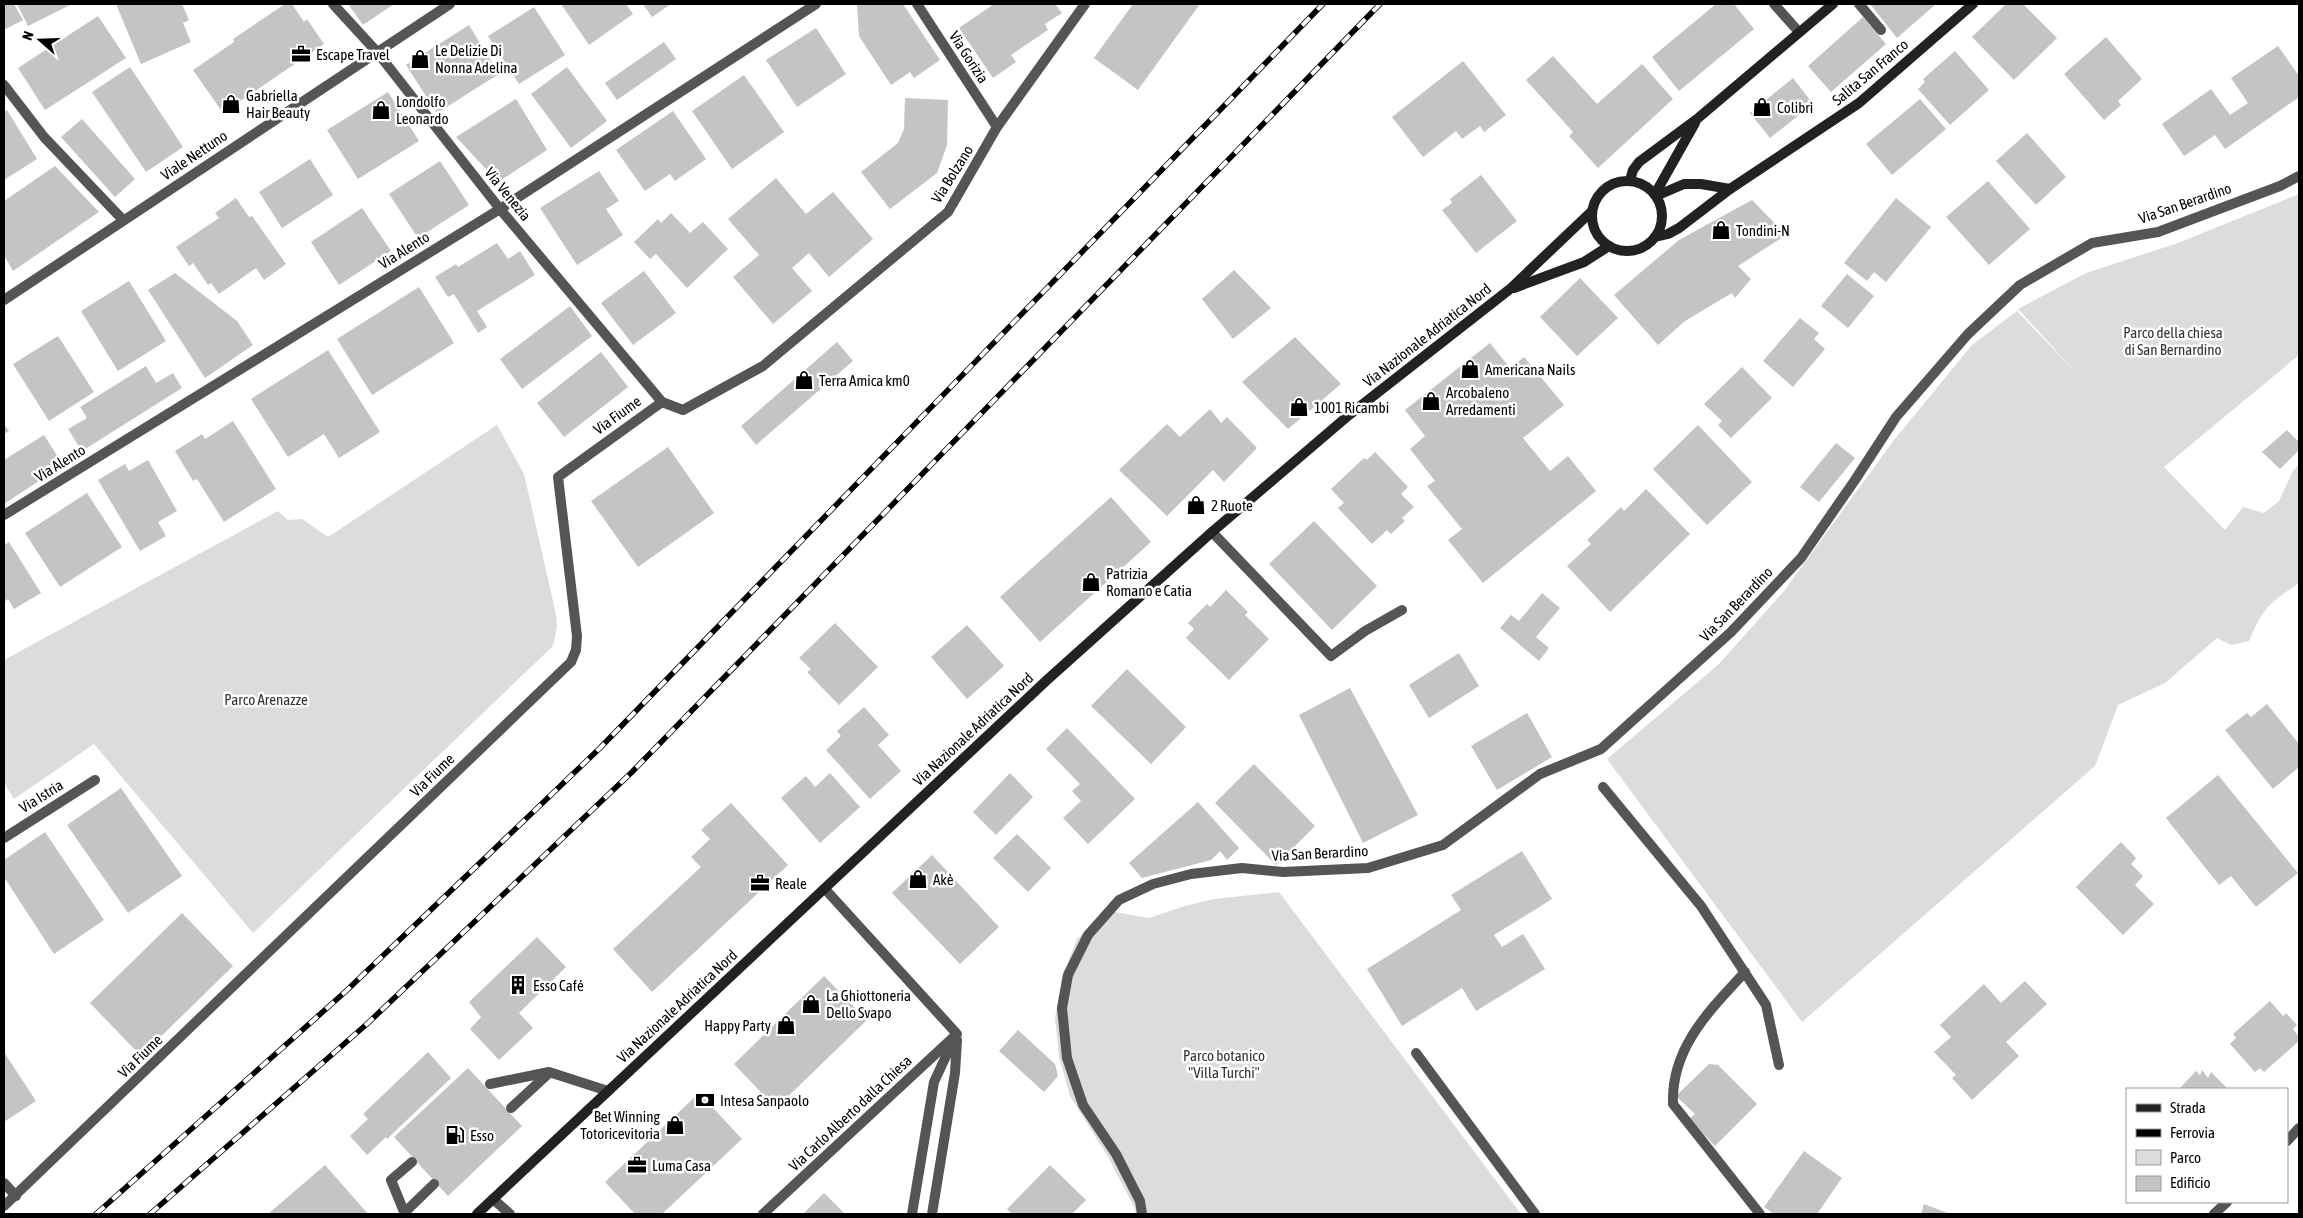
<svg xmlns="http://www.w3.org/2000/svg" width="2303" height="1218" viewBox="0 0 2303 1218" font-family="'Asap Condensed',sans-serif">
<style>
.green{fill:#dcdcdc}
.building{fill:#c4c4c4}
.lines{fill:none;stroke-linecap:round;stroke-linejoin:round}
.service{stroke:#555;stroke-width:10}
.pedestrian{stroke:#555;stroke-width:10}
.minor{stroke:#555;stroke-width:10}
.secondary{stroke:#222;stroke-width:10}
.rail-casing{stroke:#000;stroke-width:5.5}
.rail{stroke:#fff;stroke-width:4;stroke-dasharray:11;stroke-linecap:butt}
.labels{text-anchor:middle;dominant-baseline:central;stroke-width:5;stroke-linejoin:round;paint-order:stroke}
.poi-label{font-size:15px;fill:#000;stroke:#fff;text-anchor:start}
.street-label{font-size:15px;fill:#000;stroke:#fff}
.park-label{font-size:15px;fill:#333;stroke:#fff}
</style>
<rect width="100%" height="100%" fill="#fff"/>
<!-- green -->
<g class="green">
<path d="M2299 194V355L2164 467 2225 530 2243 507 2264 513 2279 501 2293 471 2299 464V583C2269 603 2263 608 2249 641L2231 645 2217 638 2165 683 2118 705 2095 766 1802 1022 1607 759 1719 664 1784 591 1894 440 1972 345 2017 311 2080 377 2018 309 2086 273 2178 243Z"/>
<polygon points="497,425 524,474 556,614 557,627 553,646 253,933 94,744 14,799 4,783 4,660 278,511 288,520 302,519 328,537"/>
<polygon points="1279,892 1521,1214 1136,1214 1135,1209 1108,1157 1070,1096 1059,1057 1055,1018 1062,977 1077,939 1109,911 1149,918 1185,906 1214,899"/>
</g>
<!-- building -->
<g class="building">
<polygon points="7,4 14,4 23,20 4,30 4,5"/>
<polygon points="17,4 72,4 28,26"/>
<polygon points="116,4 182,4 189,20 183,23 191,42 141,64"/>
<polygon points="285,4 292,4 304,22 307,19 324,44 223,113 193,70 234,42 233,39"/>
<polygon points="348,4 394,4 363,25"/>
<polygon points="561,4 626,4 633,14 589,45"/>
<polygon points="643,4 671,4 652,17"/>
<polygon points="857,4 903,4 940,60 914,78 910,72 891,85 859,36"/>
<polygon points="994,4 1055,4 1062,13 1045,24 1048,30 1011,55 1016,62 993,78 959,28"/>
<polygon points="1133,4 1200,4 1138,90 1094,58"/>
<polygon points="1716,4 1734,4 1754,29 1679,91 1652,57"/>
<polygon points="1870,4 1936,4 1897,38"/>
<polygon points="2006,4 2023,4 2057,38 2014,80 1972,37"/>
<polygon points="534,7 565,55 519,84 488,36"/>
<polygon points="98,16 126,58 45,110 18,68"/>
<polygon points="1863,17 1886,44 1831,92 1808,66"/>
<polygon points="469,25 499,74 437,113 406,65"/>
<polygon points="816,28 846,74 797,107 766,60"/>
<polygon points="2106,37 2142,79 2118,101 2121,105 2104,120 2064,74"/>
<polygon points="664,42 676,59 617,100 605,83"/>
<polygon points="2278,46 2299,76 2299,97 2225,149 2215,135 2184,156 2162,124 2211,89 2230,115 2248,103 2231,78"/>
<polygon points="1955,51 1989,90 1950,125 1918,89 1925,82 1923,79"/>
<polygon points="1553,56 1597,104 1642,64 1673,99 1598,168 1569,136 1573,132 1526,80"/>
<polygon points="1463,61 1506,115 1484,132 1480,126 1462,139 1456,131 1423,157 1392,117"/>
<polygon points="130,67 183,147 146,172 92,92"/>
<polygon points="567,67 607,121 571,148 531,94"/>
<polygon points="744,75 784,132 732,169 692,111"/>
<polygon points="1793,78 1813,104 1770,138 1750,113"/>
<polygon points="388,92 419,141 358,179 327,130"/>
<polygon points="905,98 948,100 947,145 937,173 890,209 861,172 898,143 904,129"/>
<polygon points="516,99 547,150 498,182 456,137"/>
<polygon points="1920,99 1946,129 1892,175 1866,144"/>
<polygon points="7,110 37,159 4,180 4,112"/>
<polygon points="673,111 706,159 675,181 670,174 645,191 616,150"/>
<polygon points="82,119 135,179 115,197 61,137"/>
<polygon points="2027,133 2066,177 2036,205 1996,161"/>
<polygon points="310,159 333,195 282,228 259,192"/>
<polygon points="440,161 469,205 418,238 389,194"/>
<polygon points="55,166 99,212 13,271 4,255 4,201"/>
<polygon points="599,171 619,201 606,209 623,235 577,265 540,208"/>
<polygon points="1481,175 1517,221 1476,253 1442,210 1452,203 1450,199"/>
<polygon points="776,178 806,214 833,192 873,239 829,277 809,253 792,268 812,291 773,324 733,277 759,255 728,219"/>
<polygon points="1988,181 2030,229 1989,265 1946,217"/>
<polygon points="236,198 249,217 252,216 286,264 264,280 256,268 219,294 211,283 208,285 193,263 189,266 176,247 219,218 215,213"/>
<polygon points="1896,198 1931,227 1886,282 1874,272 1867,281 1844,263"/>
<polygon points="1752,200 1786,235 1738,266 1751,279 1735,298 1732,293 1685,321 1658,345 1614,295 1679,240"/>
<polygon points="362,208 391,251 339,285 311,242"/>
<polygon points="671,213 690,233 703,222 728,249 687,288 656,254 650,259 634,242 658,219 661,223"/>
<polygon points="497,243 508,259 520,251 535,275 477,311 487,327 478,333 454,294 448,297 435,277 456,264 458,267"/>
<polygon points="1234,270 1271,308 1233,339 1202,299"/>
<polygon points="644,271 676,313 633,345 601,303"/>
<polygon points="175,273 237,321 253,345 205,378 148,290"/>
<polygon points="1847,274 1874,296 1848,328 1821,306"/>
<polygon points="1580,278 1618,318 1577,356 1540,317"/>
<polygon points="129,281 166,341 118,371 81,311"/>
<polygon points="419,287 454,343 372,395 337,339"/>
<polygon points="570,306 592,336 522,389 500,359"/>
<polygon points="1800,318 1819,333 1814,339 1825,349 1793,387 1763,361"/>
<polygon points="58,336 94,392 49,421 13,364"/>
<polygon points="1295,337 1341,384 1288,429 1242,382"/>
<polygon points="837,342 853,361 756,445 741,426"/>
<polygon points="1490,343 1510,368 1524,357 1564,405 1523,438 1550,471 1568,456 1596,491 1483,583 1448,540 1462,529 1427,486 1435,481 1410,449 1425,436 1405,410"/>
<polygon points="328,350 380,432 339,458 324,434 288,457 251,399"/>
<polygon points="601,352 628,387 564,437 537,403"/>
<polygon points="146,366 156,383 173,373 182,388 82,451 68,429 87,418 80,407"/>
<polygon points="1742,367 1772,398 1731,438 1718,425 1722,421 1704,404"/>
<polygon points="1210,409 1221,423 1227,417 1257,448 1224,482 1213,470 1167,516 1119,470 1167,424 1180,437"/>
<polygon points="233,421 276,489 224,522 197,479 193,481 175,451 202,434 205,439"/>
<polygon points="4,424 9,431 4,434"/>
<polygon points="1698,425 1752,482 1707,525 1653,469"/>
<polygon points="2287,430 2299,442 2299,450 2280,469 2262,452"/>
<polygon points="44,435 63,465 4,504 4,460"/>
<polygon points="1836,443 1855,458 1819,502 1800,487"/>
<polygon points="668,447 714,513 638,567 591,501"/>
<polygon points="1375,452 1408,487 1401,494 1414,507 1402,518 1405,521 1391,534 1387,530 1372,544 1338,508 1344,503 1331,489 1364,458 1367,460"/>
<polygon points="148,460 177,511 158,522 166,536 140,551 98,480 125,464 129,471"/>
<polygon points="1646,489 1690,534 1610,612 1567,566 1591,544 1587,540 1621,507 1624,511"/>
<polygon points="87,493 122,547 60,587 25,533"/>
<polygon points="1111,497 1151,542 1040,642 1000,597"/>
<polygon points="1314,521 1377,586 1332,630 1269,564"/>
<polygon points="9,542 41,593 14,609 8,599 4,602 4,545"/>
<polygon points="1226,590 1248,612 1245,615 1269,639 1229,680 1186,638 1194,629 1188,623 1207,604 1210,607"/>
<polygon points="1542,593 1560,608 1536,637 1549,648 1539,661 1500,628 1511,615 1519,621"/>
<polygon points="835,623 878,667 839,705 807,672 811,669 799,658"/>
<polygon points="967,625 1004,666 967,699 931,657"/>
<polygon points="1459,653 1479,686 1429,718 1409,685"/>
<polygon points="1127,669 1186,727 1151,764 1091,706"/>
<polygon points="1350,688 1418,815 1363,843 1299,715"/>
<polygon points="2267,704 2299,744 2299,767 2273,789 2225,730 2247,713 2251,717"/>
<polygon points="864,707 889,735 878,745 901,771 870,799 826,750 841,736 837,731"/>
<polygon points="1527,713 1552,757 1497,790 1471,746"/>
<polygon points="1067,728 1135,799 1088,844 1063,818 1081,801 1072,791 1080,784 1046,749"/>
<polygon points="1254,764 1315,826 1276,865 1215,803"/>
<polygon points="830,773 860,807 820,843 781,798 806,776 815,787"/>
<polygon points="1010,773 1033,797 996,835 973,812"/>
<polygon points="2218,775 2298,873 2256,907 2231,876 2219,885 2166,818"/>
<polygon points="121,788 182,876 128,913 67,825"/>
<polygon points="1198,802 1239,848 1227,860 1220,851 1211,860 1142,878 1129,863"/>
<polygon points="731,803 788,865 652,992 613,949 701,867 691,857 710,839 701,830"/>
<polygon points="45,832 104,920 54,954 4,877 4,860"/>
<polygon points="1017,834 1051,868 1028,892 993,858"/>
<polygon points="2121,842 2136,858 2131,864 2143,876 2135,885 2154,904 2123,935 2076,887"/>
<polygon points="1522,851 1552,899 1494,935 1502,947 1523,934 1545,969 1476,1011 1462,988 1402,1026 1367,969 1461,910 1451,895"/>
<polygon points="932,855 999,927 960,964 892,893"/>
<polygon points="182,913 233,966 141,1056 90,1003"/>
<polygon points="537,937 566,967 519,1013 533,1028 499,1060 470,1029 481,1017 469,1002"/>
<polygon points="824,976 867,1020 776,1108 734,1064"/>
<polygon points="2025,981 2047,1004 2006,1042 2019,1056 1972,1100 1952,1078 1956,1075 1934,1052 1951,1037 1940,1025 1984,984 2001,1003"/>
<polygon points="2270,1001 2283,1016 2286,1013 2297,1025 2293,1029 2299,1037 2299,1041 2264,1072 2260,1068 2255,1072 2230,1044 2236,1038 2233,1034"/>
<polygon points="1018,1030 1055,1064 1058,1076 1044,1092 999,1051"/>
<polygon points="4,1052 36,1101 4,1122"/>
<polygon points="428,1052 451,1078 387,1139 386,1137 367,1155 350,1136 368,1119 363,1114"/>
<polygon points="1709,1064 1718,1065 1757,1104 1715,1146 1689,1119 1695,1114 1676,1096"/>
<polygon points="468,1068 522,1126 448,1196 394,1137"/>
<polygon points="2202,1070 2208,1078 2211,1072 2228,1089 2179,1089 2196,1071 2200,1075"/>
<polygon points="699,1093 742,1139 662,1214 635,1214 605,1182"/>
<polygon points="1804,1151 1842,1178 1817,1214 1774,1214 1764,1207"/>
<polygon points="325,1165 368,1214 268,1214"/>
<polygon points="1050,1165 1086,1200 1072,1214 1012,1214 1007,1209"/>
<polygon points="824,1193 845,1214 803,1214"/>
<polygon points="1924,1204 1950,1214 1921,1214"/>
</g>
<g class="lines">
<!-- service -->
<g class="service">
<polyline points="1774,4 1799,32"/>
<polyline points="4,85 44,137 123,220"/>
<polyline points="1603,787 1701,906 1766,1005 1779,1065"/>
<path d="M1745 972C1709 1011 1671 1048 1673 1104L1760 1214"/>
<polyline points="1416,1053 1535,1214"/>
<polyline points="490,1084 549,1072 608,1091"/>
<polyline points="511,1108 549,1073"/>
<polyline points="404,1213 434,1184"/>
<polyline points="405,1214 391,1180 412,1162"/>
</g>
<!-- pedestrian -->
<polyline class="pedestrian" points="1859,4 1881,30"/>
<!-- minor -->
<g class="minor">
<polyline points="333,4 377,52 500,209 662,402"/>
<polyline points="917,4 997,127"/>
<polyline points="4,300 450,4"/>
<polyline points="4,515 500,209 816,4"/>
<polyline points="1212,532 1331,656 1365,631 1402,610"/>
<polyline points="4,838 95,780"/>
<polyline points="2287,1141 2299,1128"/>
<polyline points="4,1183 16,1196"/>
<polyline points="493,1199 510,1214"/>
<polyline points="4,1206 571,662 576,650 577,636 558,477 662,402 683,410 763,366 948,212 997,127 1085,4"/>
<polyline points="763,1214 957,1034 825,889"/>
<polyline points="912,1214 934,1082 954,1039"/>
<polyline points="932,1214 955,1073 957,1040"/>
<polyline points="1142,1214 1140,1201 1116,1154 1083,1105 1067,1058 1062,1008 1068,975 1088,935 1119,900 1153,884 1191,874 1242,868 1283,872 1368,868 1443,845 1540,774 1601,749 1731,632 1801,558 1855,480 1896,417 1968,334 2020,285 2092,243 2158,232 2280,186 2299,176"/>
<polyline points="2214,1214 2227,1202"/>
</g>
<!-- secondary -->
<g class="secondary">
<polyline points="1630,180 1633,170 1639,162 1697,119 1833,4"/>
<circle cx="1627" cy="216" r="35"/>
<polyline points="1655,194 1695,123"/>
<polyline points="1656,196 1684,184 1701,184 1730,189"/>
<polyline points="1655,237 1668,234 1679,228 1730,189 1859,103 1973,4"/>
<polyline points="1514,288 1584,262 1609,246"/>
<polyline points="477,1214 1047,680 1212,532 1349,415 1510,289 1592,211"/>
</g>
<!-- rail casing -->
<g class="rail-casing">
<g id="rail">
<polyline points="96,1214 345,992 600,748 1323,4"/>
<polyline points="150,1214 368,1023 631,773 1380,4"/>
</g>
</g>
<!-- rail -->
<use href="#rail" class="rail"/>
</g>
<!-- icons -->
<defs>
<g id="office-bare" transform="scale(1.5)"><path d="M-6-3h4V-5.5h4V-3h4V5H-6ZM-1-4.5V-3h2v-1.5ZM-6 0V1H6V0Z" fill="#000" stroke="#fff" stroke-width="2.5" paint-order="stroke"/></g>
<g id="shop-bare" transform="scale(1.5)"><path d="M-5-2.5h2.3a2.7 3.5 0 0 1 5.4 0H5L5.5 6h-11ZM-1.5-2.5h3a1.5 2.3 0 0 0-3 0Z" fill="#000" stroke="#fff" stroke-width="2.5" paint-order="stroke"/></g>
<g id="building-bare" transform="scale(1.5)"><path d="M-4-6H4V6H1V3H-1V6H-4ZM-2.5-4.3h1.7v1.8h-1.7ZM.8-4.3h1.7v1.8H.8ZM-2.5-1h1.7V.8h-1.7ZM.8-1h1.7V.8H.8Z" fill="#000" stroke="#fff" stroke-width="2.5" paint-order="stroke"/></g>
<g id="bank-bare" transform="scale(1.5)"><path d="M-6-4H6V4H-6ZM0-2.3a2.3 2.3 0 1 0 0 4.6a2.3 2.3 0 1 0 0-4.6Z" fill="#000" stroke="#fff" stroke-width="2.5" paint-order="stroke"/></g>
<g id="fuel-bare" transform="scale(1.5)"><path d="M-5.5-6h7V0h2V4h1.3V-2.5L3-4.5l.8-.8L6-3V5H2.5V1h-1V6h-7ZM-4.2-4.7v3.2H.2V-4.7Z" fill="#000" stroke="#fff" stroke-width="2.5" paint-order="stroke"/></g>
</defs>
<g fill-rule="evenodd">
<use href="#office-bare" x="301" y="54"/>
<use href="#shop-bare" x="420" y="59"/>
<use href="#shop-bare" x="231" y="104"/>
<use href="#shop-bare" x="1762" y="107"/>
<use href="#shop-bare" x="381" y="110"/>
<use href="#shop-bare" x="1721" y="230"/>
<use href="#shop-bare" x="1470" y="369"/>
<use href="#shop-bare" x="804" y="380"/>
<use href="#shop-bare" x="1431" y="401"/>
<use href="#shop-bare" x="1299" y="407"/>
<use href="#shop-bare" x="1196" y="505"/>
<use href="#shop-bare" x="1091" y="582"/>
<use href="#shop-bare" x="918" y="879"/>
<use href="#office-bare" x="760" y="883"/>
<use href="#building-bare" x="518" y="985"/>
<use href="#shop-bare" x="811" y="1004"/>
<use href="#shop-bare" x="786" y="1025"/>
<use href="#bank-bare" x="705" y="1100"/>
<use href="#shop-bare" x="675" y="1125"/>
<use href="#fuel-bare" x="455" y="1135"/>
<use href="#office-bare" x="637" y="1165"/>
</g>
<g class="labels">
<!-- poi labels -->
<g class="poi-label">
<text x="435" y="50">Le Delizie Di<tspan x="435" dy="17">Nonna Adelina</tspan></text>
<text x="316" y="54">Escape Travel</text>
<text x="246" y="95">Gabriella<tspan x="246" dy="17">Hair Beauty</tspan></text>
<text x="396" y="101">Londolfo<tspan x="396" dy="17">Leonardo</tspan></text>
<text x="1777" y="107">Colibrì</text>
<text x="1736" y="230">Tondini-N</text>
<text x="1485" y="369">Americana Nails</text>
<text x="819" y="380">Terra Amica km0</text>
<text x="1446" y="392">Arcobaleno<tspan x="1446" dy="17">Arredamenti</tspan></text>
<text x="1314" y="407">1001 Ricambi</text>
<text x="1211" y="505">2 Ruote</text>
<text x="1106" y="573">Patrizia<tspan x="1106" dy="17">Romano e Catia</tspan></text>
<text x="933" y="879">Akè</text>
<text x="775" y="883">Reale</text>
<text x="533" y="985">Esso Café</text>
<text x="826" y="995">La Ghiottoneria<tspan x="826" dy="17">Dello Svapo</tspan></text>
<text x="771" y="1025" text-anchor="end">Happy Party</text>
<text x="720" y="1100">Intesa Sanpaolo</text>
<text x="660" y="1116" text-anchor="end">Bet Winning<tspan x="660" dy="17">Totoricevitoria</tspan></text>
<text x="470" y="1135">Esso</text>
<text x="652" y="1165">Luma Casa</text>
</g>
<!-- street labels -->
<g class="street-label">
<text transform="translate(969 57) rotate(57)">Via Gorizia</text>
<text transform="translate(1870 72) rotate(-40)">Salita San Franco</text>
<text transform="translate(194 155) rotate(-34)">Viale Nettuno</text>
<text transform="translate(952 174) rotate(-58)">Via Bolzano</text>
<text transform="translate(508 194) rotate(51)">Via Venezia</text>
<text transform="translate(2185 203) rotate(-19)">Via San Berardino</text>
<text transform="translate(404 250) rotate(-32)">Via Alento</text>
<text transform="translate(1427 335) rotate(-38)">Via Nazionale Adriatica Nord</text>
<text transform="translate(617 415) rotate(-36)">Via Fiume</text>
<text transform="translate(60 463) rotate(-32)">Via Alento</text>
<text transform="translate(1736 604) rotate(-46)">Via San Berardino</text>
<text transform="translate(973 729) rotate(-43)">Via Nazionale Adriatica Nord</text>
<text transform="translate(432 775) rotate(-44)">Via Fiume</text>
<text transform="translate(41 796) rotate(-32)">Via Istria</text>
<text transform="translate(1320 853) rotate(-3)">Via San Berardino</text>
<text transform="translate(677 1006) rotate(-43)">Via Nazionale Adriatica Nord</text>
<text transform="translate(140 1056) rotate(-44)">Via Fiume</text>
<text transform="translate(850 1113) rotate(-43)">Via Carlo Alberto dalla Chiesa</text>
</g>
<!-- park labels -->
<g class="park-label">
<text x="2173" y="332">Parco della chiesa<tspan x="2173" dy="17">di San Bernardino</tspan></text>
<text x="266" y="699">Parco Arenazze</text>
<text x="1224" y="1055">Parco botanico<tspan x="1224" dy="17">"Villa Turchi"</tspan></text>
</g>
</g>
<!-- border -->
<rect width="2303" height="1218" fill="none" stroke="#000000" stroke-width="10"/>
<!-- legend -->
<rect x="2126" y="1088" width="162" height="115" fill="#ffffff" stroke="#999999"/>
<rect x="2136" y="1104" width="25" height="8" fill="#222222" stroke="#999999"/>
<text x="2170" y="1113" font-size="15" fill="#000000">Strada</text>
<rect x="2136" y="1129" width="25" height="8" fill="#000000" stroke="#999999"/>
<text x="2170" y="1138" font-size="15" fill="#000000">Ferrovia</text>
<rect x="2136" y="1150" width="25" height="15" fill="#dcdcdc" stroke="#999999"/>
<text x="2170" y="1163" font-size="15" fill="#000000">Parco</text>
<rect x="2136" y="1176" width="25" height="15" fill="#c4c4c4" stroke="#999999"/>
<text x="2170" y="1188" font-size="15" fill="#000000">Edificio</text>
<!-- north arrow -->
<g transform="translate(40 40) rotate(290)" stroke="#ffffff" stroke-width="4" paint-order="stroke">
<path d="M0-4L9 19L0 12L-9 19Z" fill="#000000"/>
<text y="-8" font-size="14" font-weight="bold" text-anchor="middle" fill="#000000">N</text>
</g>
</svg>
